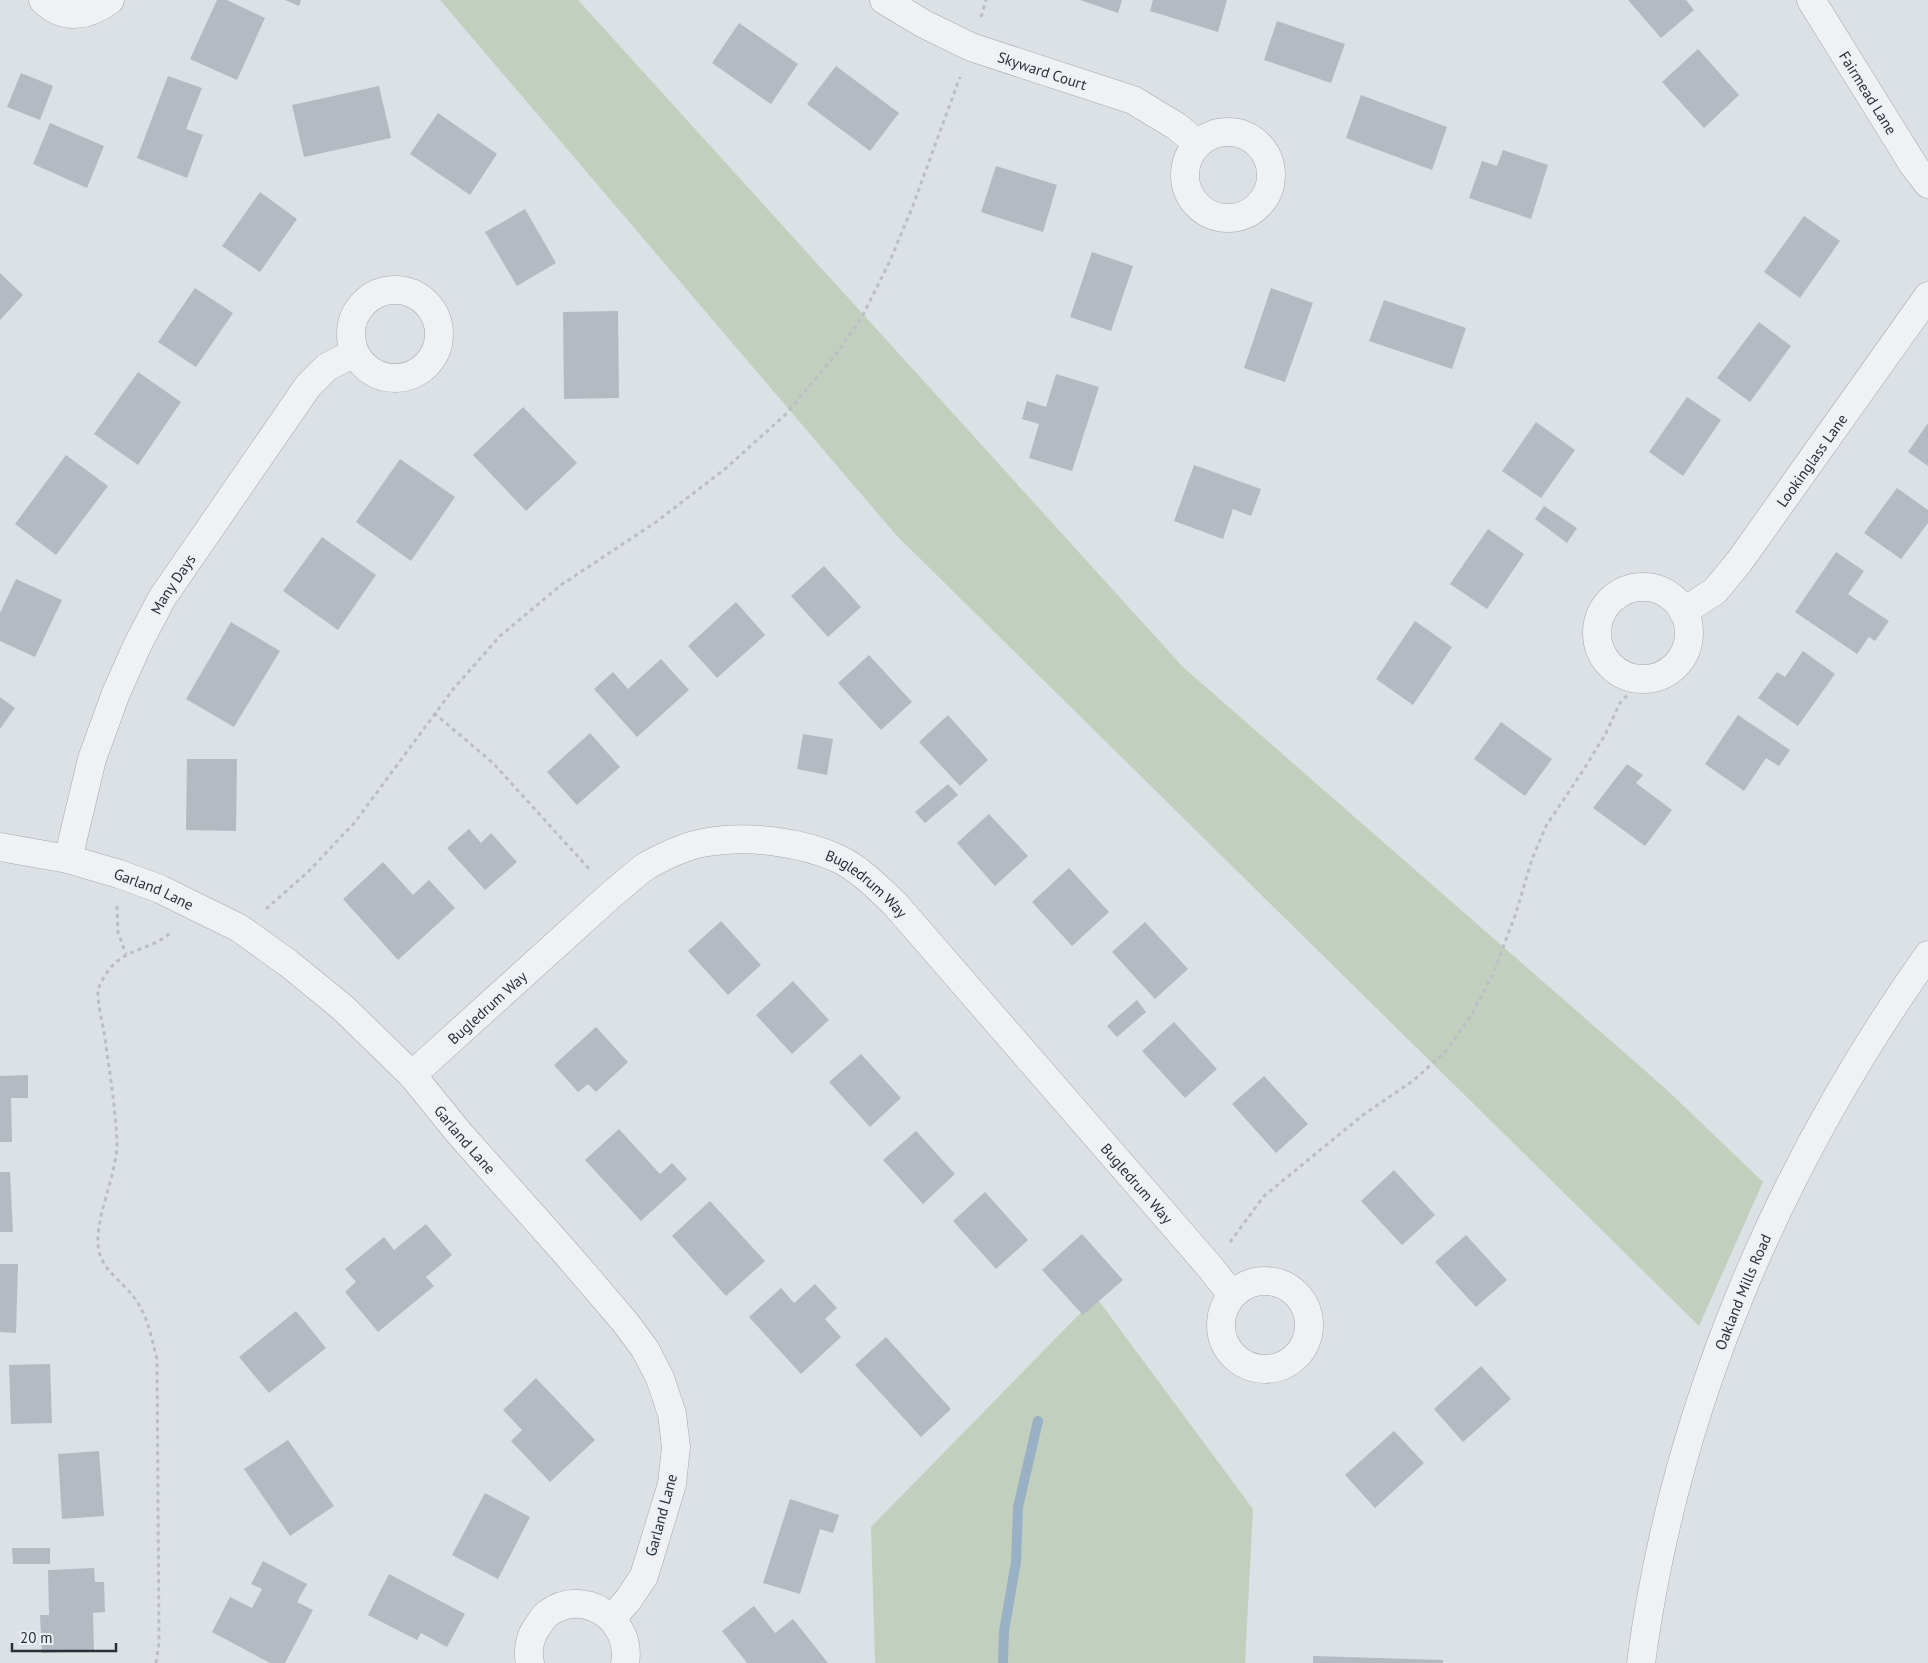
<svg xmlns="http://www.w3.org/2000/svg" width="1928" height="1663" viewBox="0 0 1928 1663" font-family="'PT Sans',sans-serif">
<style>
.green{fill:#c3cfbe}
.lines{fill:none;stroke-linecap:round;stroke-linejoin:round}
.stream{stroke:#99b1c4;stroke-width:10}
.building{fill:#b4bac2}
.minor-casing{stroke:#a2a8af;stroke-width:29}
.path{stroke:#bbbfc4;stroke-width:3;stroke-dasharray:4 4;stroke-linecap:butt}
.minor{stroke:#eff1f4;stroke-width:28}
.labels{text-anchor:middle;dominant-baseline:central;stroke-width:4;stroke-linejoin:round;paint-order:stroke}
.street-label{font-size:15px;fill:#27303b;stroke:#ebeff3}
</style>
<rect width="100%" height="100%" fill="#dce1e5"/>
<!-- green -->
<g class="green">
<polygon points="440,0 578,0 1183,667 1666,1089 1763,1182 1699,1326 896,535"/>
<polygon points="1096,1297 1253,1509 1245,1663 875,1663 871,1527"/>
</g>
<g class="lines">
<!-- stream -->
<polyline class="stream" points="1003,1663 1004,1631 1016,1562 1018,1507 1038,1421"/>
</g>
<!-- building -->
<g class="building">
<polygon points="217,0 227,0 265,18 237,80 190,59"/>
<polygon points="285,0 301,0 299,6"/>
<polygon points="1080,0 1122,0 1118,13"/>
<polygon points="1153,0 1227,0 1218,32 1150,11"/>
<polygon points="1628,0 1686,0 1694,10 1661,38"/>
<polygon points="1277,21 1345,44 1331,83 1264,60"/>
<polygon points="739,23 798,64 771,104 712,63"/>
<polygon points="1698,49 1739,95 1704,128 1662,82"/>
<polygon points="836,66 899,113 870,151 807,104"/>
<polygon points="21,73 53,86 40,120 7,107"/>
<polygon points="168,76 202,88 186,129 203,135 187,178 137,158"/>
<polygon points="379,86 391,138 304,157 292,105"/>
<polygon points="1361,95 1447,127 1432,170 1346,138"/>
<polygon points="438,113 497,154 470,195 410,154"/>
<polygon points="50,123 104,146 87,188 33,164"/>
<polygon points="1503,150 1548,165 1531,219 1469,198 1482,161 1497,166"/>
<polygon points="996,166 1057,185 1043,232 981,212"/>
<polygon points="260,192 297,219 260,272 222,246"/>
<polygon points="525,209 556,263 517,286 485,232"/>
<polygon points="1804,216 1840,241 1800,298 1764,272"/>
<polygon points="1092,252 1133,266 1111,331 1070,317"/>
<polygon points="0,273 23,295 0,320"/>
<polygon points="195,288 233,313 196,367 158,342"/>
<polygon points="1271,288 1313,303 1285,382 1244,368"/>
<polygon points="1384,300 1466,328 1452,369 1369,341"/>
<polygon points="618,311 619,398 564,399 563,312"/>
<polygon points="1759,322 1791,346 1750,402 1717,378"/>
<polygon points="138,372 181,402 138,465 94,434"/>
<polygon points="1056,374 1099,387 1072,471 1029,458 1039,424 1022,419 1027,401 1046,407"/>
<polygon points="1687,397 1721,420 1683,476 1649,452"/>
<polygon points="523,407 577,463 526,511 473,455"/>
<polygon points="1536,422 1575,450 1541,498 1502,471"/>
<polygon points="1928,423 1928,466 1908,452"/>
<polygon points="66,455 108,486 56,555 15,524"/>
<polygon points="400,459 455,497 411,561 356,522"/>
<polygon points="1194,465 1261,489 1251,516 1233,509 1223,539 1174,521"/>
<polygon points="1897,488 1928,510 1928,523 1901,559 1864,533"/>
<polygon points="1544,506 1577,528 1567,543 1535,519"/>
<polygon points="1488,529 1524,554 1487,609 1450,584"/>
<polygon points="322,537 376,575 338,630 283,591"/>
<polygon points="1836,552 1864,571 1848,594 1889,621 1875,641 1869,637 1857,654 1795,612"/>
<polygon points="824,566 861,607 828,637 791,596"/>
<polygon points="16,579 62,600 35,657 0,641 0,613"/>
<polygon points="736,602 765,635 717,678 688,646"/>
<polygon points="1415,621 1452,647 1413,705 1376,679"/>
<polygon points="231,622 280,651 234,727 186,699"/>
<polygon points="1803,651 1835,674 1798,726 1758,698 1777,672 1785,677"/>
<polygon points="869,655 912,702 881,730 838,683"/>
<polygon points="661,659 689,690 637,737 594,689 613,672 628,689"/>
<polygon points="0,697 15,708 0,729"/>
<polygon points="948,715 988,760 960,786 919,742"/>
<polygon points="1738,715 1790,750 1779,766 1766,758 1744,791 1705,764"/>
<polygon points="1501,722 1552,759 1525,796 1474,759"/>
<polygon points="590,733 620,767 577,805 547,772"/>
<polygon points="803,734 833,739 827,775 797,769"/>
<polygon points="187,759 237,759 236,831 186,830"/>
<polygon points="1627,764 1643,775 1636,783 1672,810 1645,846 1593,808"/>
<polygon points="948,784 958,795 925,823 915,812"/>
<polygon points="989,814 1028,856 995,886 957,843"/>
<polygon points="469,829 481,843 491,833 517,862 485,890 447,848"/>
<polygon points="383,862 413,895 429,880 455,908 398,960 343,899"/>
<polygon points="1069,868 1109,912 1072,946 1032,902"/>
<polygon points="721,921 761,965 728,995 688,951"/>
<polygon points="1145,922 1188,969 1155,999 1112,952"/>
<polygon points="793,981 829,1020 792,1054 756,1015"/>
<polygon points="1137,1000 1146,1012 1117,1037 1107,1026"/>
<polygon points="1174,1022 1217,1069 1185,1098 1142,1051"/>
<polygon points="596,1027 628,1062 596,1092 588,1084 578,1092 554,1065"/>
<polygon points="861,1054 901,1098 870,1127 829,1082"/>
<polygon points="28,1075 28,1098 11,1098 12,1142 0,1142 0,1076"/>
<polygon points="1264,1076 1308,1124 1276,1153 1232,1104"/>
<polygon points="619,1129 660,1174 672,1163 687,1179 641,1221 585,1160"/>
<polygon points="916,1131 955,1174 923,1204 883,1160"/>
<polygon points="1394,1170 1435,1215 1402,1245 1361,1201"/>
<polygon points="0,1172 10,1172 13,1232 0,1232"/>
<polygon points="985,1192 1028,1240 996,1269 953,1221"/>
<polygon points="710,1201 765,1261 726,1296 672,1236"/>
<polygon points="426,1224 452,1255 426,1277 434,1286 378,1332 345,1292 356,1282 345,1269 384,1237 394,1250"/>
<polygon points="1082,1234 1123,1280 1083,1315 1042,1270"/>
<polygon points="1466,1235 1507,1280 1476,1307 1435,1262"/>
<polygon points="0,1264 18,1264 16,1333 0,1332"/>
<polygon points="815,1284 837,1308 825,1319 841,1337 801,1374 749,1317 781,1288 794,1303"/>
<polygon points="296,1311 326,1348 269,1393 239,1357"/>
<polygon points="886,1337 951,1409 921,1437 855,1365"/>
<polygon points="50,1364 52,1423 11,1424 9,1365"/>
<polygon points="1481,1366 1511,1399 1463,1442 1434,1409"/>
<polygon points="536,1378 595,1440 550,1482 511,1441 522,1430 503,1410"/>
<polygon points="1394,1431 1424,1463 1375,1508 1345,1475"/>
<polygon points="288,1440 334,1506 290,1536 244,1469"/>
<polygon points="99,1451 104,1516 62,1519 58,1454"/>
<polygon points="485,1493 530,1517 498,1579 452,1555"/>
<polygon points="790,1499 839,1515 833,1533 820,1529 800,1594 763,1583"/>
<polygon points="12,1548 50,1548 50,1564 13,1564"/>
<polygon points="263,1561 307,1584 297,1602 313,1610 285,1663 270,1663 212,1632 230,1597 252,1608 262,1589 251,1584"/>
<polygon points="94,1568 95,1582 104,1582 105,1612 93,1613 94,1651 42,1653 40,1615 49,1615 48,1570"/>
<polygon points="389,1574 465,1614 447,1647 421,1633 417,1640 368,1615"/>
<polygon points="754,1606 775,1633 793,1619 828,1663 747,1663 722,1631"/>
<polygon points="1313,1656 1443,1660 1443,1663 1313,1663"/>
</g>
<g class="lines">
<!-- minor casing -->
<g class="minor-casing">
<g id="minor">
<path d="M43 0C64 21 89 16 110 0"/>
<path id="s1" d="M884 0 924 24 971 47 1133 100 1176 126 1197 143"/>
<path id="s2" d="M1811 0 1914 166 1928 184"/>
<circle cx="1228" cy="175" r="43"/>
<circle cx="395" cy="334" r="44"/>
<circle cx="1643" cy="633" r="46"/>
<path id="s3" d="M1683 612 1715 591 1739 562 1928 296"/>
<path id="s4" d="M0 847 68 859 119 874 160 889 239 928 288 963 342 1007 412 1075 459 1133 565 1252 625 1322 645 1349 660 1378 672 1414 676 1447 672 1484 644 1576 628 1600 612 1618"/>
<path id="s5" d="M68 859 92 759 116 693 138 644 162 598 308 386 327 367 354 353"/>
<path id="s6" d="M412 1075 612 894C624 885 635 873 648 865 666 855 687 845 708 842 748 835 802 842 839 859 861 870 878 888 895 904L1210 1267 1232 1295"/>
<circle cx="1265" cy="1325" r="44"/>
<path d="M530 1663C527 1651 530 1636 537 1627 540 1623 543 1617 547 1614 583 1586 633 1620 625 1663"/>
<path id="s7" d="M1641 1663C1675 1406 1779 1166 1928 955"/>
</g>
</g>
<!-- path -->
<g class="path">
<polyline points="981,17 986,0"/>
<polyline points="434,713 493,763 591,871"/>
<polyline points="117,906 118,932 126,954"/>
<polyline points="266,909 309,871 355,822 454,688 500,636 561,585 656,522 725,469 785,415 834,357 862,317 889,263 912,208 960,77"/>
<polyline points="1230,1242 1264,1196 1363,1115 1414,1080 1446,1051 1470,1017 1493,974 1516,913 1532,859 1546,826 1584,769 1605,735 1620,703 1642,679"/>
<path d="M156 1663 159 1643 157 1359C151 1337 148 1315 133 1296 123 1283 106 1272 100 1255 90 1226 118 1175 117 1141 115 1104 109 1068 104 1032 102 1022 97 999 98 991 99 985 105 975 109 970 124 948 154 950 172 931"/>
</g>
<!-- minor -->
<use href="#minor" class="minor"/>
</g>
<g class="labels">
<!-- street labels -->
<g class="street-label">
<text stroke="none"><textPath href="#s1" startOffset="174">Skyward Court</textPath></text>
<text stroke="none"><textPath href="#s2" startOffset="109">Fairmead Lane</textPath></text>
<text stroke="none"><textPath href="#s3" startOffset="201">Lookinglass Lane</textPath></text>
<text stroke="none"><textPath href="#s5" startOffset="296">Many Days</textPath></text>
<text stroke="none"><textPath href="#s6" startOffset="551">Bugledrum Way</textPath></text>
<text stroke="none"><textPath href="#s4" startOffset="160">Garland Lane</textPath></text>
<text stroke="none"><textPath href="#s6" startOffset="101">Bugledrum Way</textPath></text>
<text stroke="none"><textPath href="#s4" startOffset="565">Garland Lane</textPath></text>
<text stroke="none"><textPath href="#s6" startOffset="956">Bugledrum Way</textPath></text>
<text stroke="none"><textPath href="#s7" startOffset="386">Oakland Mills Road</textPath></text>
<text transform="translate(661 1515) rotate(-75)">Garland Lane</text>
</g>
</g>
<!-- scale -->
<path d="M12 1643v8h104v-8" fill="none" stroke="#27303b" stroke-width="2.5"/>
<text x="20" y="1643" font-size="15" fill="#27303b" stroke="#ebeff3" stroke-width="4" paint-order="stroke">20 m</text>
</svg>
